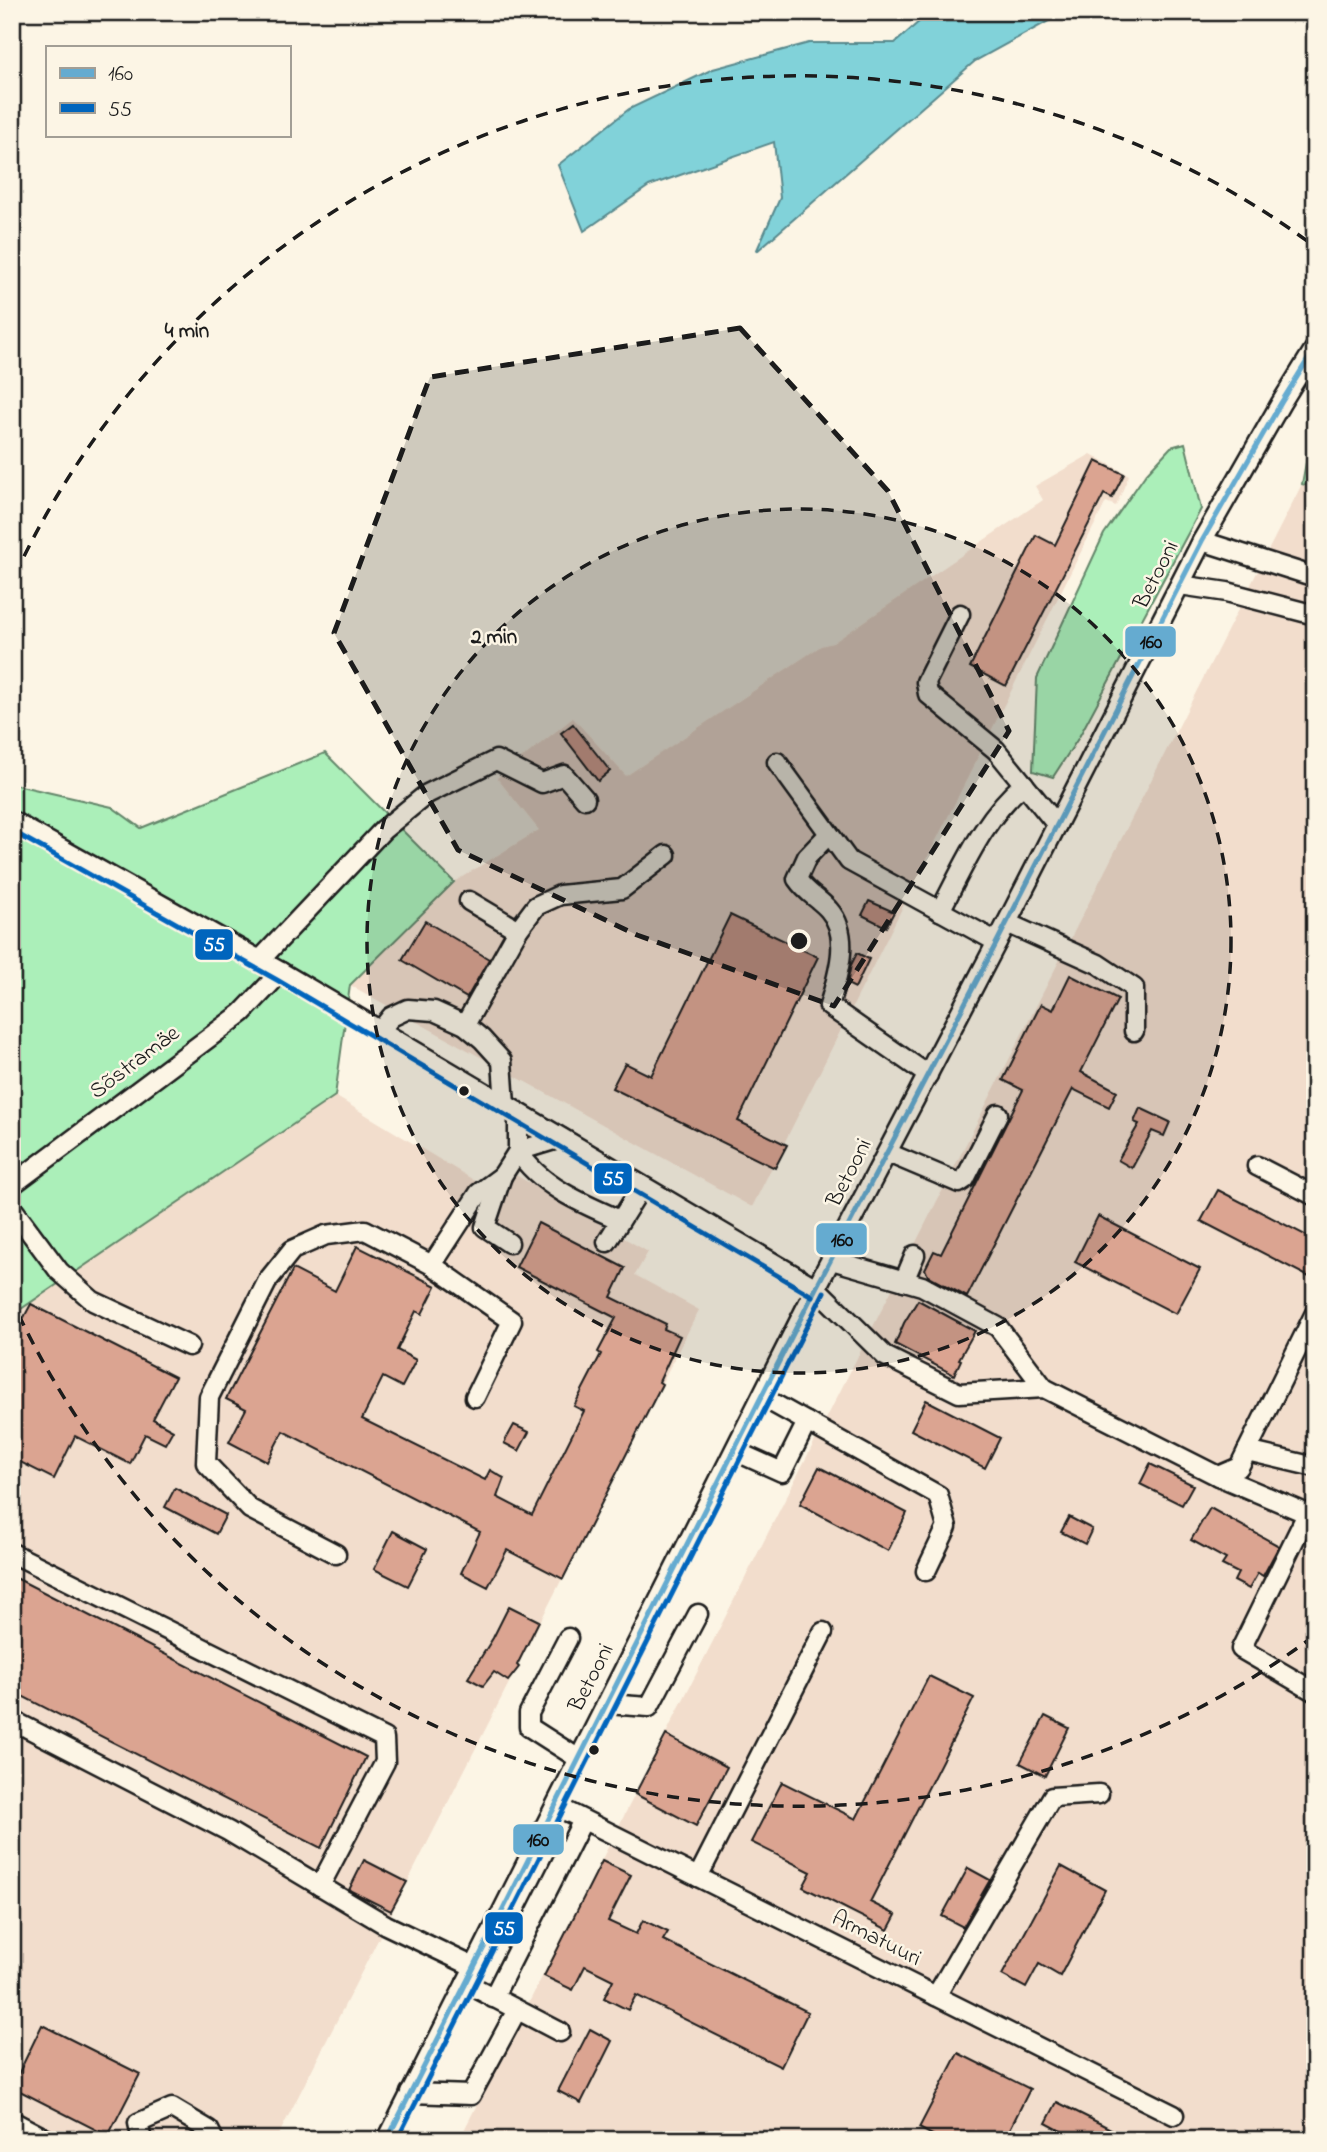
<svg xmlns="http://www.w3.org/2000/svg" width="1327" height="2152" viewBox="0 0 1327 2152" font-family="'Indie Flower',sans-serif">
<style>
.built{fill:#f2ddcc}
.green{fill:#abefb9;stroke:#64866a;stroke-width:2}
.water{fill:#81d2d9;stroke:#59898d;stroke-width:2}
.building{fill:#dba491;stroke:#1c1c1c;stroke-width:2}
.lines{fill:none;stroke-linecap:round;stroke-linejoin:round}
.minor-casing{stroke:#1c1c1c;stroke-width:23}
.minor{stroke:#fcf5e5;stroke-width:18}
.bus-1-casing{stroke:#fcf5e5;stroke-width:10}
.bus-2-casing{stroke:#fcf5e5;stroke-width:10}
.bus-1{stroke:#65abd0;stroke-width:5}
.bus-2{stroke:#0065bd;stroke-width:5}
.marked{fill:#1c1c1c;fill-opacity:0.2;stroke:#1c1c1c;stroke-width:5;stroke-dasharray:14 9;stroke-linejoin:round}
.ring{fill:none;stroke:#1c1c1c;stroke-width:3.5;stroke-dasharray:12 9}
.bus-dot{fill:#1c1c1c;stroke:#fcf5e5;stroke-width:2.5}
.labels{text-anchor:middle;dominant-baseline:central;stroke-width:5;stroke-linejoin:round;paint-order:stroke}
.street-label{font-size:23px;fill:#1c1c1c;stroke:#fcf5e5}
.centre{fill:#1c1c1c;stroke:#fcf5e5;stroke-width:3.5}
.ring-label{font-size:21px;text-anchor:middle;font-weight:bold;fill:#1c1c1c;stroke:#fcf5e5;stroke-width:5;stroke-linejoin:round;paint-order:stroke}
.line-badge{stroke:#fcf5e5;stroke-width:2.5}
.badge-label{font-size:19px;text-anchor:middle;font-weight:bold;fill:#fff}
.pale-badge-label{font-size:19px;text-anchor:middle;font-weight:bold;fill:#111}
</style>
<rect width="100%" height="100%" fill="#fcf5e5"/>
<filter id="ink" filterUnits="userSpaceOnUse"><feTurbulence type="fractalNoise" baseFrequency=".0143" numOctaves="2"/><feDisplacementMap in="SourceGraphic" scale="14" xChannelSelector="R" yChannelSelector="G"/><feConvolveMatrix kernelMatrix="1 2 1 2 8 2 1 2 1" color-interpolation-filters="sRGB"/></filter>
<g filter="url(#ink)">
<!-- built -->
<g class="built">
<polygon points="1091,454 1129,475 1116,506 1106,502 752,1207 350,985 454,882 539,830 497,778 573,718 626,776 821,646 833,643 1043,500 1035,486"/>
<polygon points="1302,484 1315,488 1315,2140 459,2140"/>
<polygon points="335,1096 490,1190 502,1167 648,1252 635,1275 699,1310 276,2140 12,2140 12,1315"/>
</g>
<!-- green -->
<g class="green">
<polygon points="1315,414 1315,488 1302,484"/>
<polygon points="1185,443 1201,509 1079,737 1053,777 1033,771 1037,678 1104,534 1146,474 1171,447"/>
<polygon points="325,753 454,882 350,985 335,1096 12,1315 12,784 112,807 141,828"/>
</g>
<!-- water -->
<polygon class="water" points="930,12 1065,12 975,61 756,252 780,198 774,142 649,186 584,231 558,165 629,109 713,69 809,43 895,43"/>
<!-- building -->
<g class="building">
<polygon points="1096,461 1124,474 1112,498 1104,494 1006,686 970,667 1036,535 1055,545"/>
<polygon points="573,724 610,771 598,781 561,733"/>
<polygon points="869,901 894,912 886,927 862,915"/>
<polygon points="730,915 818,957 738,1121 787,1145 775,1168 612,1088 625,1063 651,1076"/>
<polygon points="425,921 489,959 467,998 402,960"/>
<polygon points="857,953 869,959 855,988 847,984 851,965"/>
<polygon points="1070,975 1118,999 1081,1072 1117,1091 1109,1107 1073,1089 967,1297 928,1276 925,1269 934,1251 941,1254 1023,1090 1003,1080 1041,1004 1053,1010"/>
<polygon points="1140,1108 1170,1122 1164,1136 1152,1131 1132,1168 1118,1160 1139,1124 1134,1122"/>
<polygon points="1218,1190 1315,1240 1315,1280 1201,1221"/>
<polygon points="1098,1216 1200,1269 1176,1314 1075,1262"/>
<polygon points="538,1223 625,1268 611,1297 666,1324 664,1329 680,1336 659,1382 662,1384 563,1579 507,1550 488,1587 461,1573 480,1532 283,1431 267,1462 229,1442 246,1409 226,1399 293,1269 335,1291 357,1246 436,1286 422,1314 416,1311 397,1350 416,1360 402,1387 383,1377 362,1419 485,1480 490,1470 502,1477 504,1478 497,1497 532,1515 584,1411 574,1406 601,1354 598,1352 616,1318 516,1267"/>
<polygon points="918,1300 975,1331 959,1359 961,1360 954,1375 895,1344 904,1323"/>
<polygon points="31,1304 175,1377 153,1419 173,1430 165,1444 145,1434 130,1464 75,1436 54,1479 12,1458 12,1340"/>
<polygon points="926,1400 1000,1438 985,1468 911,1430"/>
<polygon points="514,1425 529,1432 519,1451 504,1443"/>
<polygon points="1150,1464 1193,1485 1182,1505 1140,1484"/>
<polygon points="819,1467 907,1513 888,1551 800,1504"/>
<polygon points="175,1488 226,1515 216,1534 165,1507"/>
<polygon points="1210,1508 1279,1546 1263,1576 1258,1573 1249,1589 1234,1581 1238,1573 1222,1565 1226,1559 1191,1540"/>
<polygon points="1069,1517 1092,1529 1085,1544 1061,1532"/>
<polygon points="393,1531 427,1549 408,1586 374,1569"/>
<polygon points="12,1576 366,1757 321,1848 12,1691"/>
<polygon points="509,1606 539,1621 517,1665 519,1667 508,1681 494,1672 483,1686 468,1678 493,1638"/>
<polygon points="929,1676 974,1698 870,1902 896,1915 888,1930 803,1887 811,1872 751,1842 782,1782 856,1819"/>
<polygon points="1045,1716 1069,1728 1045,1776 1020,1763"/>
<polygon points="666,1735 727,1767 696,1826 635,1794"/>
<polygon points="364,1860 407,1882 391,1911 349,1890"/>
<polygon points="602,1861 631,1875 608,1921 636,1934 643,1920 668,1932 663,1940 808,2012 781,2067 636,1995 628,2010 604,1998 613,1980 585,1966 573,1990 544,1976"/>
<polygon points="1061,1866 1105,1890 1060,1976 1039,1964 1026,1988 1002,1975"/>
<polygon points="968,1868 990,1880 963,1927 942,1916"/>
<polygon points="42,2025 140,2074 108,2136 12,2087"/>
<polygon points="590,2029 612,2041 581,2103 558,2091"/>
<polygon points="958,2053 1030,2089 1010,2129 1031,2140 942,2140 919,2128"/>
<polygon points="1057,2102 1101,2124 1132,2140 1059,2140 1063,2132 1046,2123"/>
</g>
<g class="lines">
<!-- minor casing -->
<g class="minor-casing">
<g id="minor">
<polyline points="1202,541 1315,577"/>
<polyline points="1180,585 1227,592 1315,615"/>
<polyline points="960,614 926,682 928,694 996,750 1057,825"/>
<polyline points="777,762 849,861 997,942"/>
<polyline points="12,821 281,972 816,1288 885,1356 959,1393 1044,1388 1218,1476 1239,1467 1315,1313"/>
<path d="M829 834 807 857 797 879C808 895 819 898 829 910 852 936 837 977 829 1006L928 1075"/>
<path d="M940 911C964 866 984 817 1024 784"/>
<polyline points="1007,923 1098,964 1134,988 1134,1031"/>
<polyline points="518,930 536,906 560,895 622,889 666,855"/>
<polyline points="260,960 383,830 427,794 496,760 542,783 564,775 585,799"/>
<polyline points="465,1025 518,930 469,901"/>
<polyline points="380,1031 391,1017 408,1009 434,1011 465,1025 482,1039 502,1061 505,1105"/>
<path d="M561 1138 518 1151C540 1186 583 1204 620 1220"/>
<polyline points="888,1153 959,1183 965,1179 998,1114"/>
<polyline points="1257,1166 1315,1196"/>
<polyline points="12,1185 242,1013 281,972"/>
<polyline points="12,1208 59,1271 93,1301 189,1346"/>
<polyline points="607,1242 642,1186"/>
<polyline points="509,1243 485,1227 502,1176 518,1151 518,1112"/>
<polyline points="832,1260 922,1286 998,1327 1044,1388"/>
<polyline points="904,1281 915,1255"/>
<polyline points="475,1397 512,1321 432,1265 479,1193 502,1176"/>
<polyline points="762,1397 938,1495 947,1527 926,1571"/>
<polyline points="735,1451 782,1472 807,1422"/>
<polyline points="1247,1451 1315,1467"/>
<polyline points="1218,1476 1315,1517"/>
<polyline points="1307,1514 1241,1649 1315,1692"/>
<polyline points="12,1553 384,1738 385,1762 320,1886"/>
<polyline points="336,1554 250,1509 206,1463 209,1397 268,1280 292,1250 326,1235 365,1230 432,1265"/>
<polyline points="568,1638 529,1713 529,1727 579,1759"/>
<polyline points="607,1704 649,1707 698,1614"/>
<polyline points="12,1720 228,1831 386,1925 474,1967"/>
<polyline points="556,1806 1174,2115"/>
<polyline points="698,1877 823,1632"/>
<polyline points="466,1983 560,2032"/>
<polyline points="936,1996 1052,1797 1099,1794"/>
<polyline points="493,1998 583,1820"/>
<polyline points="410,2093 471,2095 517,2010"/>
<polyline points="12,2121 48,2140"/>
<polyline points="142,2140 138,2123 172,2108 209,2130 214,2140"/>
<polyline points="387,2140 816,1288 997,942 1202,541 1281,403 1315,348"/>
</g>
</g>
<!-- minor -->
<use href="#minor" class="minor"/>
<!-- bus-1 casing -->
<g class="bus-1-casing">
<polyline id="bus-1" points="387,2140 816,1288 997,942 1202,541 1281,403 1315,348"/>
</g>
<!-- bus-2 casing -->
<g class="bus-2-casing">
<g id="bus-2">
<polyline points="12,831 277,980 812,1296"/>
<polyline points="397,2140 824,1292"/>
</g>
</g>
<!-- bus-1 -->
<use href="#bus-1" class="bus-1"/>
<!-- bus-2 -->
<use href="#bus-2" class="bus-2"/>
</g>
</g>
<!-- marked area -->
<path class="marked" d="M740 328 888 491 1009 731 834 1006 637 935 458 850 334 633 430 377Z"/>
<!-- distance rings -->
<circle cx="799" cy="941" r="432" fill="#1c1c1c" fill-opacity=".12"/>
<g class="ring">
<circle cx="799" cy="941" r="432"/>
<path d="M1314 1636A865 865 0 0 1 15 1307M15 575A865 865 0 0 1 1314 246"/>
</g>
<!-- markers -->
<g class="bus-dot">
<circle cx="464" cy="1091" r="6"/>
<circle cx="594" cy="1750" r="6"/>
</g>
<g class="labels">
<!-- street labels -->
<g class="street-label">
<text transform="translate(1157 575) rotate(-63)">Betooni</text>
<text transform="translate(135 1063) rotate(-37)">Sõstramäe</text>
<text transform="translate(850 1173) rotate(-63)">Betooni</text>
<text transform="translate(592 1678) rotate(-63)">Betooni</text>
<text transform="translate(876 1939) rotate(27)">Armatuuri</text>
</g>
</g>
<circle cx="799" cy="941" r="10" class="centre"/>
<g class="ring-label">
<text x="187" y="337">4 min</text>
<text x="494" y="643">2 min</text>
</g>
<g class="line-badge">
<rect x="1124" y="625" width="53" height="33" rx="7" fill="#65abd0"/>
<rect x="194" y="928" width="40" height="33" rx="7" fill="#0065bd"/>
<rect x="593" y="1162" width="40" height="33" rx="7" fill="#0065bd"/>
<rect x="815" y="1222" width="53" height="34" rx="7" fill="#65abd0"/>
<rect x="512" y="1823" width="53" height="33" rx="7" fill="#65abd0"/>
<rect x="484" y="1911" width="40" height="34" rx="7" fill="#0065bd"/>
</g>
<g class="badge-label">
<text x="214" y="951">55</text>
<text x="613" y="1185">55</text>
<text x="504" y="1935">55</text>
</g>
<g class="pale-badge-label">
<text x="1151" y="648">160</text>
<text x="842" y="1246">160</text>
<text x="538" y="1846">160</text>
</g>
<!-- margin -->
<rect width="1327" height="2152" fill="none" stroke="#fcf5e5" stroke-width="42"/>
<rect x="21" y="21" width="1285" height="2110" fill="none" stroke="#1c1c1c" stroke-width="2.5" filter="url(#ink)"/>
<!-- legend -->
<rect x="46" y="46" width="245" height="91" fill="#fcf5e5" stroke="#a29e95" stroke-width="2"/>
<rect x="60" y="68" width="35" height="10" fill="#65abd0" stroke="#a29e95" stroke-width="2"/>
<text x="108" y="80" font-size="21" fill="#1c1c1c">160</text>
<rect x="60" y="103" width="35" height="10" fill="#0065bd" stroke="#a29e95" stroke-width="2"/>
<text x="108" y="116" font-size="21" fill="#1c1c1c">55</text>
</svg>
